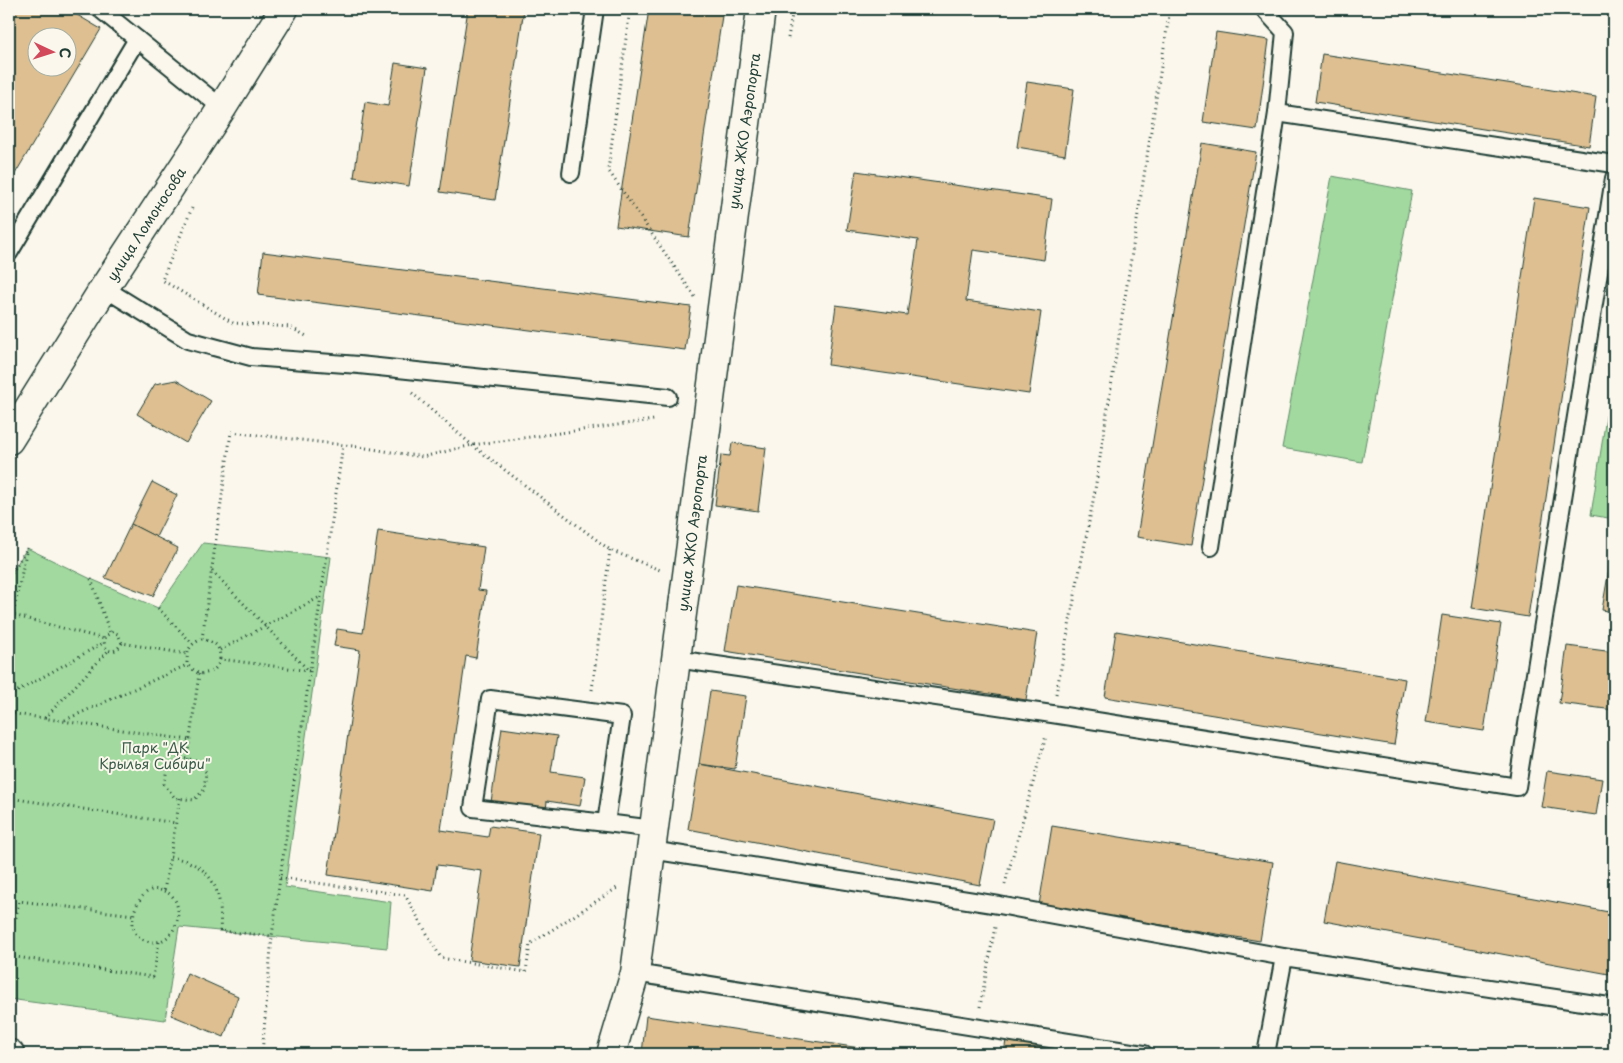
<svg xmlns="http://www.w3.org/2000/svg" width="1623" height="1063" viewBox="0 0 1623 1063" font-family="'Playpen Sans',sans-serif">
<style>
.green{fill:#a1d99e;stroke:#608b69}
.building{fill:#ddbf91;stroke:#1f3d34;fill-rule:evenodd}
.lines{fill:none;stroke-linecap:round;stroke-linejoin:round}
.lane-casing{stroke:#1f3d34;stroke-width:20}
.street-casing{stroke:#1f3d34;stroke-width:31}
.secondary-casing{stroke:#1f3d34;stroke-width:31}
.path{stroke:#1f3d34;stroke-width:3;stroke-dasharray:1 4;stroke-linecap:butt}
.lane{stroke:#fbf7ec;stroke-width:16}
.street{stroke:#fbf7ec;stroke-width:28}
.secondary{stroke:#fbf7ec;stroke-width:28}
.labels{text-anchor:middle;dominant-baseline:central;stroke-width:4;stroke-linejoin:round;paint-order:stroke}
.street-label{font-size:14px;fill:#1f3d34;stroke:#fbf7ec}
.park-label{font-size:14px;fill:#395c49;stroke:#fbf7ec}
</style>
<rect width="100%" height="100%" fill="#fbf7ec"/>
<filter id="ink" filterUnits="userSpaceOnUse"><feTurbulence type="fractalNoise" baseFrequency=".02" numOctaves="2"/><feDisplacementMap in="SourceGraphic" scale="10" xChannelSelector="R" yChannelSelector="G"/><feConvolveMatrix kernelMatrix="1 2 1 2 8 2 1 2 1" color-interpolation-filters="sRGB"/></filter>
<g filter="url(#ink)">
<!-- green -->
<g class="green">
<polygon points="1332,176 1412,191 1362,462 1282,448"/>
<polygon points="1614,365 1614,519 1591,515"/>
<polygon points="203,543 331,557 285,887 391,902 387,948 179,927 165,1020 9,999 9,577 27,548 91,579 158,608"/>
</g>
<!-- building -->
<g class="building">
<path d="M9 9H67L101 29 12 179 9 177ZM38 38H68V68H38Z"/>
<polygon points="468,9 524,9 495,200 440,192"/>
<polygon points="649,9 723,9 689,237 616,226"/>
<polygon points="1216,32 1269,40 1257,130 1203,122"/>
<polygon points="1322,54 1596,97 1589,146 1315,102"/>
<polygon points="395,63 427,68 409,186 354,177 365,102 388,106"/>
<polygon points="1027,82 1074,89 1065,155 1017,147"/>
<polygon points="1202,143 1256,152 1191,546 1137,537"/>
<polygon points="856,171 1052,199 1044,260 973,250 966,301 1041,312 1029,394 828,365 836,305 907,315 918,240 847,230"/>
<polygon points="1534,198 1590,207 1528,617 1472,608"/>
<polygon points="263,252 691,307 685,350 258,295"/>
<polygon points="176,380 211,401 186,443 137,414 155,384"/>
<polygon points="732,443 766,448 758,511 715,505 721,455 730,456"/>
<polygon points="152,482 177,495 156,537 131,524"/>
<polygon points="131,524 178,548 153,596 105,578"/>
<polygon points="378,531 484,547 478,590 486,591 476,658 466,656 441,830 488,837 490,826 539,833 520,967 469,960 482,871 437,865 433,891 328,875 360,650 334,646 337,629 363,633"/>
<polygon points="1612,552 1614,552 1614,612 1602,610"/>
<polygon points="736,585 1037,633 1026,700 725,651"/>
<polygon points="1442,615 1501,624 1484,731 1426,722"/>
<polygon points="1116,631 1405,679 1394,745 1105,697"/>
<polygon points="1567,646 1614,652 1614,710 1559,703"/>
<polygon points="710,691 746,696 735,769 699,764"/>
<polygon points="502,728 557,736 551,772 585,777 580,806 547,801 546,810 491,802"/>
<polygon points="699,764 993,819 980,885 688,829"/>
<polygon points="1547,771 1602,779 1596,815 1541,807"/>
<polygon points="1052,826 1273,862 1260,941 1039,905"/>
<polygon points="1335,861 1614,913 1614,948 1609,974 1324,921"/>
<polygon points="187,973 238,996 224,1037 171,1015"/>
<polygon points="646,1016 900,1054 642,1054"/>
<polygon points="1006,1040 1062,1047 1061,1054 1004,1054"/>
</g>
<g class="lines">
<!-- lane casing -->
<g class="lane-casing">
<g id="lane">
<polyline points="100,9 222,108"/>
<polyline points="1264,9 1285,32 1277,113 1614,164"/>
<polyline points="571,173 595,9"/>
<polyline points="9,253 137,39"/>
<polyline points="104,288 188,340 251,357 359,365 668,397"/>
<polyline points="1211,547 1277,113"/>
<polyline points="676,659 1052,714 1517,787 1614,178"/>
<polyline points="606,823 473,808 490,699 622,716 606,823 654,829"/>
<polyline points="651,850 999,905 1284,957 1609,1006 1614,1008"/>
<polyline points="635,973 1144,1054"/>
<polyline points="1266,1054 1284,957"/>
</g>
</g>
<!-- street casing -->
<g class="street-casing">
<g id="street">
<polyline points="9,1054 10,1054"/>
<polyline points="611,1054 635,973 761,9"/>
</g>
</g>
<!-- secondary casing -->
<g class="secondary-casing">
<polyline id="secondary" points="9,440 104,288 222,108 284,9"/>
</g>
<!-- path -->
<g class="path">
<polyline points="630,9 608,170 695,297"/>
<polyline points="788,38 793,9"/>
<polyline points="192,208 162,280 233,323 290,327 308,337"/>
<polyline points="412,393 472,445 610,550 660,570"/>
<polyline points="27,548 13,615 104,639"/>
<polyline points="212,571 309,671"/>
<polyline points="9,577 26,550"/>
<polyline points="91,579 110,633"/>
<polyline points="158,608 192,643"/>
<polyline points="9,628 13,615"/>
<polyline points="202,639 231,432 353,446 423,457 472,445 654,420"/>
<path d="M122 643C114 657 101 651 105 636L113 632 118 634 122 643 187 654"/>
<polyline points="220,650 320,597"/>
<path d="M220 659C217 671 210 673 199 674L187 665C187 651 188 645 202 639 215 643 220 644 220 659L310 671"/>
<polyline points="592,690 610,550"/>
<polyline points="1056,694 1094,496 1170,9"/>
<polyline points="9,696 103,643"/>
<polyline points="9,713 189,740"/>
<polyline points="45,718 109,650"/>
<polyline points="65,720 187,665"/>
<polygon points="180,758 195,760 206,772 204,790 194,800 175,798 164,784 167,769"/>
<polyline points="187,759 199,674"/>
<polyline points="9,798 176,823"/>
<path d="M180 798 170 857C214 864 223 892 220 931L272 936"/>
<polyline points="280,878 405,895 441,958 526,972 530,944 617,888"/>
<polyline points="1005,884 1046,736"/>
<path d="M164 891C191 900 176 953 144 940 124 932 134 899 149 891 154 888 159 890 164 891L170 857"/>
<polyline points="9,931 16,917 19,901 134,915"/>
<polyline points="9,956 153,977 159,942"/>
<polyline points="980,1007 995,927"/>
<polyline points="262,1054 272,936 280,878 343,445"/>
</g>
<!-- lane -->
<use href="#lane" class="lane"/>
<!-- street -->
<use href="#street" class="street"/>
<!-- secondary -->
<use href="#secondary" class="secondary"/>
</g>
</g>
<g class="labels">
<!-- street labels -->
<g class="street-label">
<text transform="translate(744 131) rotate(-82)">улица ЖКО Аэропорта</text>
<text transform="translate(146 224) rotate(-57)">улица Ломоносова</text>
<text transform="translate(692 533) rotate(-83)">улица ЖКО Аэропорта</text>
</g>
<!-- park labels -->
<g class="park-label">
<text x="155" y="747">Парк "ДК<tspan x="155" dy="16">Крылья Сибири"</tspan></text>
</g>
</g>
<!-- margin -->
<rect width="1623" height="1063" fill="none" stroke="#fbf7ec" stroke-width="30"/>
<rect x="15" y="15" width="1593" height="1033" fill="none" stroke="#1f3d34" stroke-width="2" filter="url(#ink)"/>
<!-- north arrow -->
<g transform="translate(52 52) rotate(94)"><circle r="24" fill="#fbf7ec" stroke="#a3ada2"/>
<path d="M0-4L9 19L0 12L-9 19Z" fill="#d1495b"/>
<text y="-8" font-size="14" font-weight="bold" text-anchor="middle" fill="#1f3d34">С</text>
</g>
</svg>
